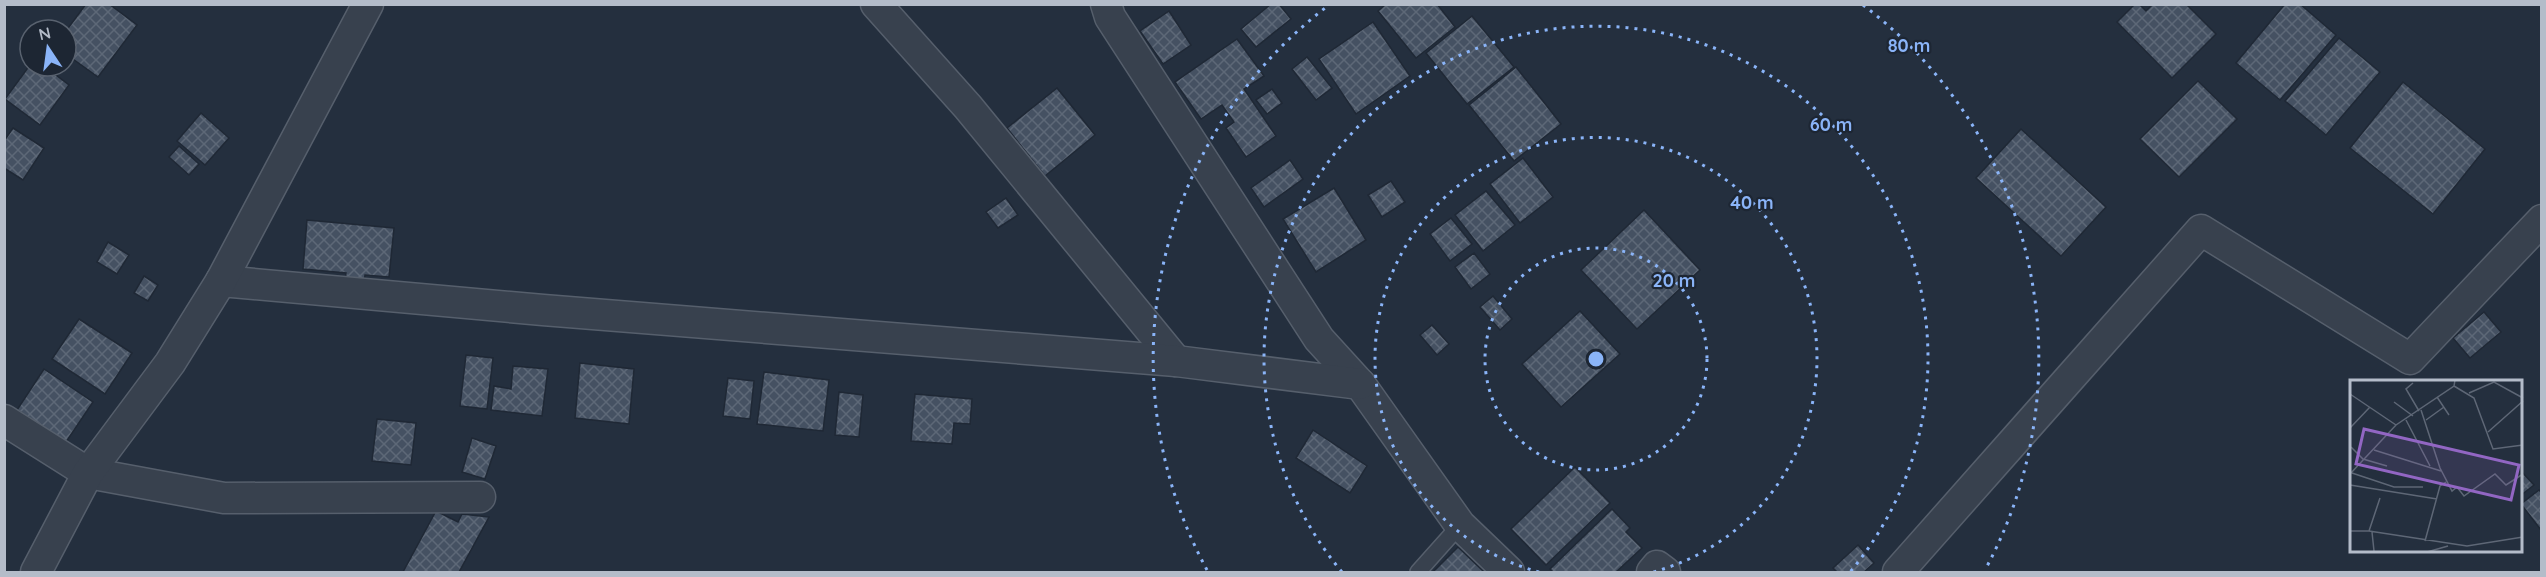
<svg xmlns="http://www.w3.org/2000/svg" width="2546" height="577" viewBox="0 0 2546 577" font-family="Quicksand,sans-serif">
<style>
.building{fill:url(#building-cross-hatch);stroke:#1f2835;stroke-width:1.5}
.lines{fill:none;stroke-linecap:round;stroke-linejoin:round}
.service-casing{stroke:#565f6c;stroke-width:18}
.minor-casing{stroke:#565f6c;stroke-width:33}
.service{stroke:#38414e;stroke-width:15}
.minor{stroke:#38414e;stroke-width:30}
.ring{fill:none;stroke:#8ab4f8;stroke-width:3;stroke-dasharray:3 6}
.inset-road{fill:none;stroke:#5e6776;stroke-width:1.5}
.view{fill:#9266c3;fill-opacity:0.15;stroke:#9266c3;stroke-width:3}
.inset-edge{fill:none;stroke:#b4bcc9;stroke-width:3}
.centre{fill:#8ab4f8;stroke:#1d2633;stroke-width:3}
.ring-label{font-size:18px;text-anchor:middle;font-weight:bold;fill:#8ab4f8;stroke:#1d2633;stroke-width:4.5;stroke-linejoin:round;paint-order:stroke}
</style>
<defs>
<pattern id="building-cross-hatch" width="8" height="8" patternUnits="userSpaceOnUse" patternTransform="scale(1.5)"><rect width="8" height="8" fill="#455162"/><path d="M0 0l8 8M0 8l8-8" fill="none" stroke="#5d6877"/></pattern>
</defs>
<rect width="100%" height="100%" fill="#242f3e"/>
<!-- building -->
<g class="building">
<polygon points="86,4 109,4 137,25 98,77 66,54 66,31"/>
<polygon points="1271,4 1279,4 1291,19 1256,47 1241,29"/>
<polygon points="1386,4 1437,4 1455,27 1416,58 1378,11"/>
<polygon points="2135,4 2139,4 2146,11 2153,4 2186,4 2216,34 2172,78 2117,22"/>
<polygon points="2285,4 2300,4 2336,35 2280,100 2236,63"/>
<polygon points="1169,11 1191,45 1163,64 1140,31"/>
<polygon points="1472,16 1514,67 1467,104 1426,53"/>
<polygon points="1373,22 1410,76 1356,114 1319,59"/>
<polygon points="2339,38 2380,72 2326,135 2285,101"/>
<polygon points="1237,39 1264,76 1244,89 1276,136 1246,157 1226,128 1234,122 1222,105 1201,119 1175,82"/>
<polygon points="1307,57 1332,88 1316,100 1292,69"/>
<polygon points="30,65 44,66 69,85 40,125 5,99"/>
<polygon points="1516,67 1561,124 1514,161 1469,105"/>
<polygon points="2198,81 2237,119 2179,177 2140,139"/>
<polygon points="2403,82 2485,149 2433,214 2350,148"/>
<polygon points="1057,88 1095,135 1045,176 1007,128"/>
<polygon points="1272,89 1282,103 1267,114 1256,100"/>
<polygon points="201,113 229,138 205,165 177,141"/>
<polygon points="13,128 44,148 23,180 4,168 4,141"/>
<polygon points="2021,129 2106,207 2061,256 1976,178"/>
<polygon points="179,146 199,164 189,175 169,157"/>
<polygon points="1523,158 1553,197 1520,223 1490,184"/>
<polygon points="1290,160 1303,179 1264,207 1251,188"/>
<polygon points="1391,181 1405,202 1382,217 1368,195"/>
<polygon points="1334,188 1366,240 1316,272 1283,219"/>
<polygon points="1486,191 1515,225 1483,251 1455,215"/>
<polygon points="1006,198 1018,215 998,228 986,212"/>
<polygon points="1644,210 1700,270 1637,329 1581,270"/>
<polygon points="1451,218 1472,244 1450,261 1430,234"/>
<polygon points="307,220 394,228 389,277 365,275 364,284 345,282 346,273 303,269"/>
<polygon points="108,242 129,255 117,274 97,262"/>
<polygon points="1474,253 1490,274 1471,289 1455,267"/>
<polygon points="144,276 158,285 148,301 134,293"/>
<polygon points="1493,296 1512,319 1500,330 1480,307"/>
<polygon points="1580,311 1620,354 1561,407 1522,364"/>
<polygon points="2484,312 2501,332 2470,358 2453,338"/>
<polygon points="79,319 132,353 105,394 52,359"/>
<polygon points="1432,325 1449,344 1437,355 1420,335"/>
<polygon points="466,355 493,358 487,409 460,406"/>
<polygon points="580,363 634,369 629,424 575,418"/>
<polygon points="513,366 548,369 542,416 491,410 494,386 511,389"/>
<polygon points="44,369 93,402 66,442 17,410"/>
<polygon points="764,372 829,380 823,431 757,424"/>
<polygon points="728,378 754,381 750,419 723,416"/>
<polygon points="839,392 863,395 859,437 835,435"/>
<polygon points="915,394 972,399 970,424 954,423 952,444 911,441"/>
<polygon points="377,419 416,423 411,465 372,461"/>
<polygon points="1313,430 1367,466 1350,493 1296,458"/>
<polygon points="472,438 496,446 485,479 462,472"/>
<polygon points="1575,467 1610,503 1546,565 1511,529"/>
<polygon points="2520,470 2534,485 2520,496"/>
<polygon points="2539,490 2542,493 2541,530 2521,504"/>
<polygon points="1612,509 1630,528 1626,532 1642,548 1616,572 1553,572 1550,569"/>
<polygon points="436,511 458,522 462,514 489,517 459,572 403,572"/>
<polygon points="1858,545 1874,563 1864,572 1837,572 1833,568"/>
<polygon points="1458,547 1484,572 1433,572"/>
</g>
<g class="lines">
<!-- service casing -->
<g class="service-casing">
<polyline id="service" points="1418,572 1460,525"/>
</g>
<!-- minor casing -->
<g class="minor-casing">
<g id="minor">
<polyline points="876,4 968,107 1176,361"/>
<polyline points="1106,4 1110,17 1319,339 1360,384 1460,525 1509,572"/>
<polyline points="221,281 543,310 1176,361 1360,384"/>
<polyline points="4,420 88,473 224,498 480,497"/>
<polyline points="36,572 88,473 170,363 221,281 368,4"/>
<polyline points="1652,572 1657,566 1665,572"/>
<polyline points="1898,572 2201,230 2410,359 2542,220"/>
</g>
</g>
<!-- service -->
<use href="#service" class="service"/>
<!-- minor -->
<use href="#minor" class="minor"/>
</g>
<!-- distance rings -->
<g class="ring">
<circle cx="1596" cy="359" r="111"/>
<path d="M1539 572A221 221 0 1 1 1653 572"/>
<path d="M1342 572A332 332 0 1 1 1850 572"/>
<path d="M1207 570A443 443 0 0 1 1329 5M1863 5A443 443 0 0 1 1985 570"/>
</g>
<!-- overview -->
<g transform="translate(2350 380)">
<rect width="172" height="172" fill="#242f3e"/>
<path class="inset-road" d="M63 3 56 9 69 31M104 6 124 18 143 69 173 65M119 13 144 2 173 18M0 14 46 45M87 17 99 35M44 22 63 36M71 30 90 88 102 111 107 107 114 116 145 94 156 105 173 94M56 40 80 86M76 40 94 27M0 48 20 27M138 52 173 21M1 67 13 79 37 86M24 70 91 91M2 93 44 107H73M0 94 46 45 104 6 105 0M0 105 87 119M0 151H19L117 166 173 157M19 151 30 118M22 152 24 171M75 161 90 106 96 102M77 172 98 166"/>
<path class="view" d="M14 49 169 85 161 120 6 84Z"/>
<rect width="172" height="172" class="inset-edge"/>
</g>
<circle cx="1596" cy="359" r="9" class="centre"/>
<g class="ring-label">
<text x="1909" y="52">80 m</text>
<text x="1831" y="131">60 m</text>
<text x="1752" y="209">40 m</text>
<text x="1674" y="287">20 m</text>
</g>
<!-- border -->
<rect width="2546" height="577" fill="none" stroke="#b4bcc9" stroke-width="12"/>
<!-- north arrow -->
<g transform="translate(48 48) rotate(347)"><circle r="28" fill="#1d2633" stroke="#59626f" stroke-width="1.5"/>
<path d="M0-4.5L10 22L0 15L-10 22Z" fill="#8ab4f8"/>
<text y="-9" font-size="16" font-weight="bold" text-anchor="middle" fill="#b4bcc9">N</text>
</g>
</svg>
